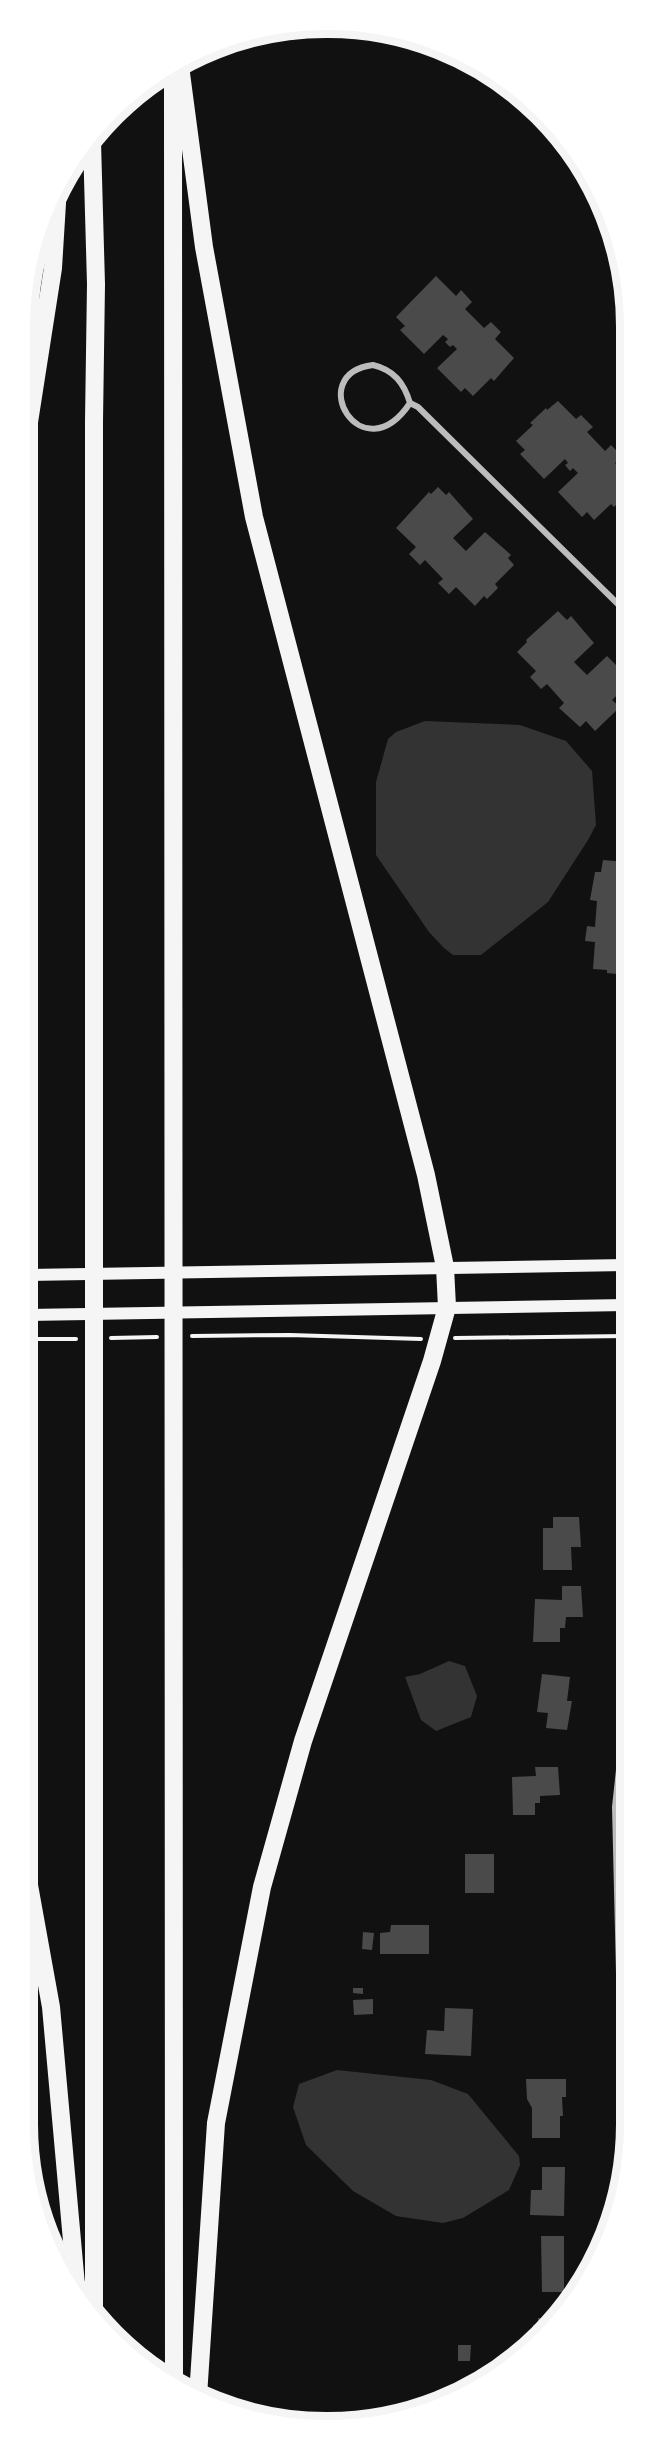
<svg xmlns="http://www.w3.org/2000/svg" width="654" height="2450" viewBox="0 0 654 2450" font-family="'Titillium Web',sans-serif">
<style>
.water{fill:#333}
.building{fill:#4a4a4a}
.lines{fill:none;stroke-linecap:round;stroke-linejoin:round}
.path{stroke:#f5f5f5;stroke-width:4}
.minor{stroke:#bcbcbc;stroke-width:6}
.secondary{stroke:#f5f5f5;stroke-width:12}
.motorway{stroke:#f5f5f5;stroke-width:18}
.rim{fill:none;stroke:#f5f5f5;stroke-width:8}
</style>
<rect width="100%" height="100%" fill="#111"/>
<!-- water -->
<g class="water">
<polygon points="425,721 520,725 566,741 592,771 596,825 588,840 548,902 481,955 453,955 444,948 429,932 376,855 376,782 388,739 396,732"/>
<polygon points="449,1661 465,1666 477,1696 471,1717 436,1731 421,1720 405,1677 420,1674"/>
<polygon points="337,2070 431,2080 468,2094 519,2156 520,2165 509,2190 463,2218 443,2223 396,2216 353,2191 306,2145 293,2107 299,2084"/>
</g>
<!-- building -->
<g class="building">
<polygon points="436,276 456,296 461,290 472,302 465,309 484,328 491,322 501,332 495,339 514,358 494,381 491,378 473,396 465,388 461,392 437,368 457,349 453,345 450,347 445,342 448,339 443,335 424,354 400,330 405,326 396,317"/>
<polygon points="558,401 576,419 581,415 593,427 587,432 605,451 611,445 622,456 615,463 627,475 627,494 614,507 611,504 594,520 587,512 582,517 558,492 578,473 573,468 570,471 565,465 568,463 565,459 544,479 520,454 525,450 516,441 533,425 530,423 546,408 547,410"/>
<polygon points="438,487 446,495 449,492 473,519 453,538 466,551 485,532 511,555 508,558 514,565 495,584 498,588 487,599 484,596 475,606 456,587 449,594 438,583 443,579 425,560 420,565 409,554 416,547 396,528 429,492 431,494"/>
<polygon points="558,611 567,620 571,616 594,643 574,662 587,675 607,656 627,676 627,686 612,700 620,707 595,731 586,721 580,727 559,708 564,703 547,684 541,689 530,677 536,671 517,652 527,642 526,640"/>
<polygon points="603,860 626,862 625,975 607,973 607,970 593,969 595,942 585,941 587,926 595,927 597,901 590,900 595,872 601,872"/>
<polygon points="553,1517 579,1517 581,1547 571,1547 572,1570 543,1570 543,1528 553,1528"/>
<polygon points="562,1586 581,1586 583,1617 566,1617 565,1628 560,1628 560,1642 533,1642 535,1599 562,1600"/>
<polygon points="542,1674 570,1677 567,1701 572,1701 567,1730 546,1728 548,1713 537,1712"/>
<polygon points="535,1767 558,1767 560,1795 540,1796 540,1803 535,1803 535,1815 513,1815 512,1777 536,1776"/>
<rect x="465" y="1854" width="29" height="39"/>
<polygon points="391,1925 429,1925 429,1954 380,1954 380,1933 390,1932"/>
<polygon points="363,1932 374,1933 372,1950 362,1949"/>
<polygon points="353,1988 363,1988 363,1994 353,1993"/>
<polygon points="373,1999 373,2014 354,2015 353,2000"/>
<polygon points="445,2008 473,2009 471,2056 425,2054 427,2030 444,2031"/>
<polygon points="526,2079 566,2079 566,2097 562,2097 563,2116 560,2116 560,2138 532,2138 532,2108 527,2099"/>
<polygon points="542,2167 565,2167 564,2216 530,2215 531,2190 542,2190"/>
<polygon points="541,2236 564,2236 564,2292 542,2292"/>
<polygon points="538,2318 554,2318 526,2347 526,2338 533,2338 533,2325 538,2325"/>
<polygon points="458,2345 471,2345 470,2361 458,2361"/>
</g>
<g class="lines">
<!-- path -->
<g class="path">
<polyline points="192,1336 290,1335 421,1339"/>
<polyline points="111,1338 157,1337"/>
<polyline points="455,1338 626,1336"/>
<polyline points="26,1339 76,1339"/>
</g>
<!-- minor -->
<g class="minor">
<path d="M373 365C394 370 404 383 410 403 362 475 303 374 373 365Z"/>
<polyline points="410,403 418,407 627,613"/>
<polyline points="622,2188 623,2139 615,1807 625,1714"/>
</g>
<!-- secondary -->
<g class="secondary">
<polyline points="27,1275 626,1265"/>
<polyline points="27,1315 626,1305"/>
</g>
<!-- motorway -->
<g class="motorway">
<polyline points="180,66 204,247 254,517 426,1175 445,1267 447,1307 432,1361 303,1741 262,1887 216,2123 198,2396"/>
<polyline points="173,84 174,2380"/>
<polyline points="92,142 96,284 94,421 94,2315"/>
<polyline points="29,422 53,268 57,203"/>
<polyline points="25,1863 51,2007 76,2285"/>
</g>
</g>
<!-- crop -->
<path d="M0 0H654V2450H0ZM326 34H328A292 292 0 0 1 620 326V2124A292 292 0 0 1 328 2416H326A292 292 0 0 1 34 2124V326A292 292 0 0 1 326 34Z" fill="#fff" fill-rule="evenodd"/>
<path class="rim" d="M326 34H328A292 292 0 0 1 620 326V2124A292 292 0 0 1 328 2416H326A292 292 0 0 1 34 2124V326A292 292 0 0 1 326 34Z"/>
</svg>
